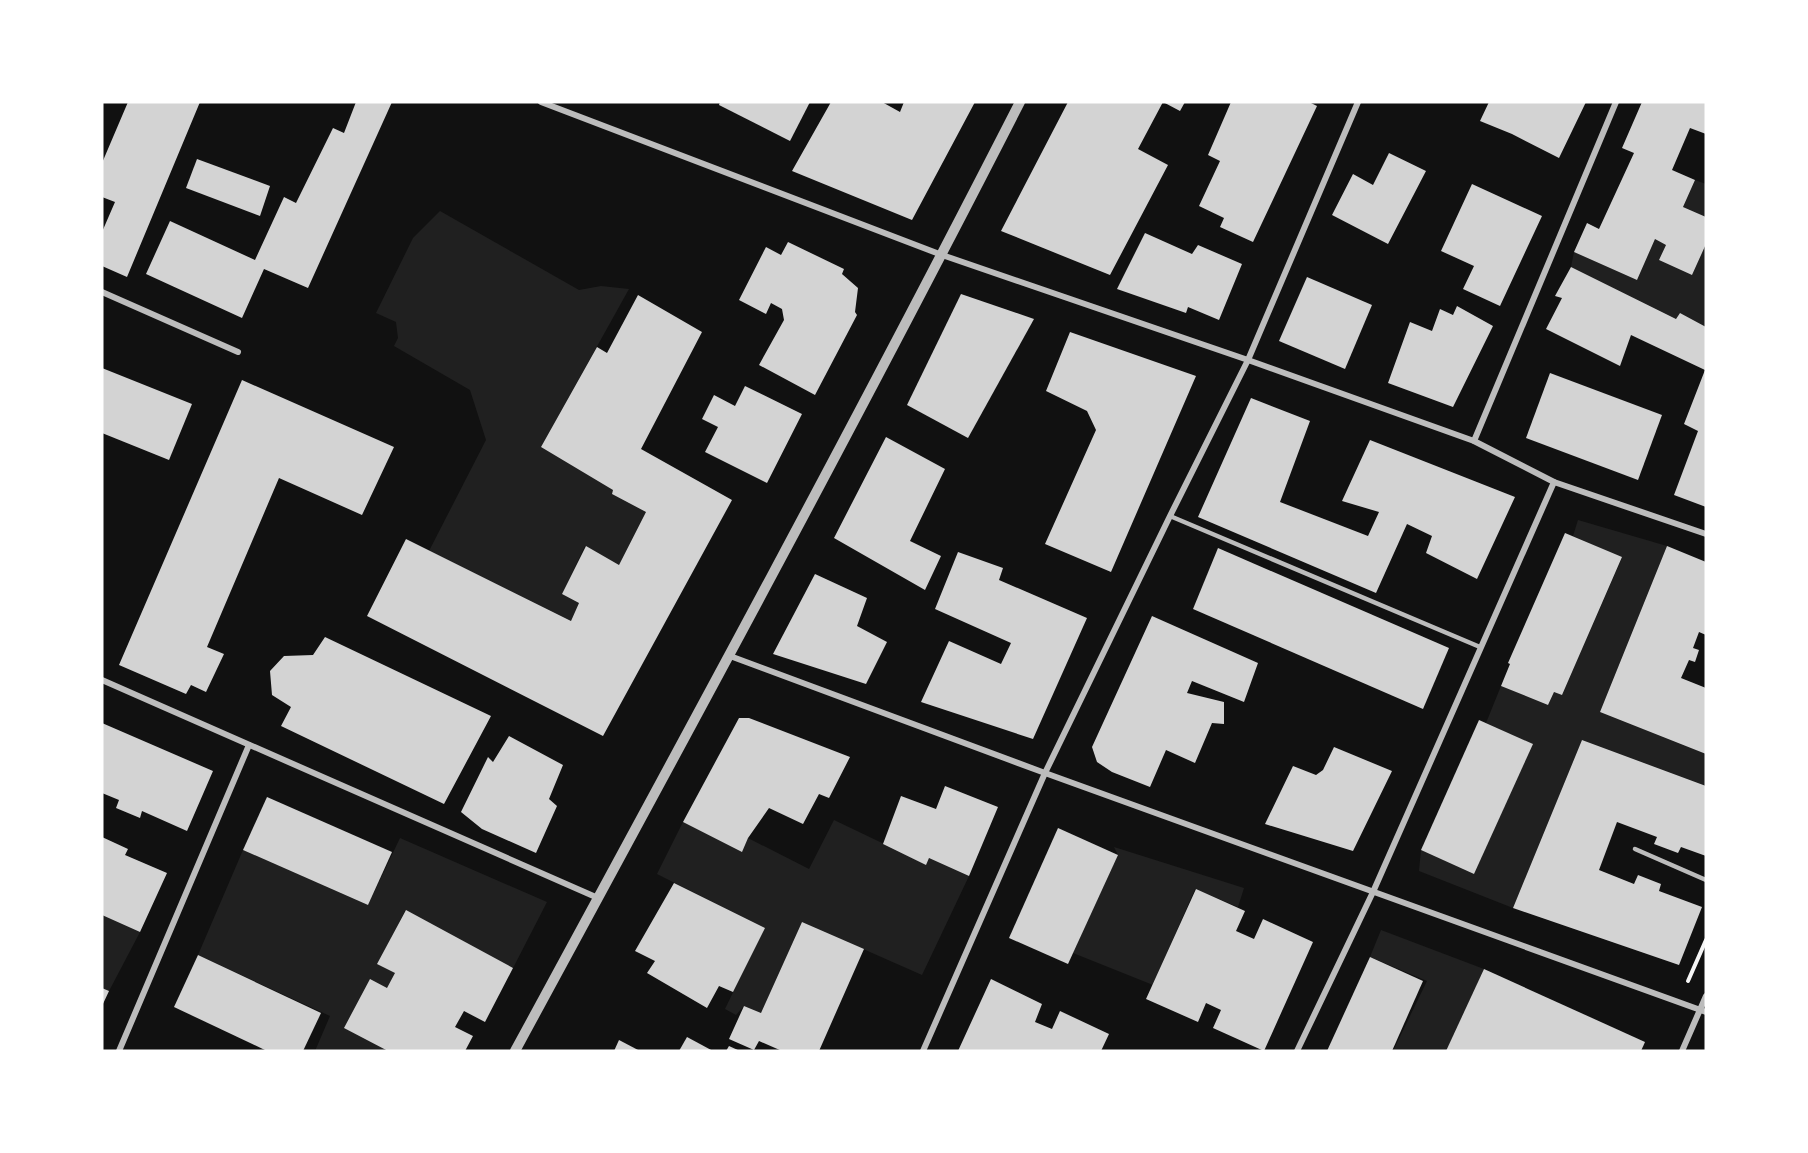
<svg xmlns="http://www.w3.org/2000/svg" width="1808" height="1153" viewBox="0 0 1808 1153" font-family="Inter,sans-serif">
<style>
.green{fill:#202020}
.building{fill:#d3d3d3}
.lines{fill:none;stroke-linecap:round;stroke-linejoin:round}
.path{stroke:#f5f5f5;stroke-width:4}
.service{stroke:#bcbcbc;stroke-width:4.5}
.minor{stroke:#bcbcbc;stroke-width:6}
.tertiary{stroke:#bcbcbc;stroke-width:10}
</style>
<rect width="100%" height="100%" fill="#111"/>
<!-- green -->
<g class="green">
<polygon points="1695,180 1706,184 1706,217 1683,207"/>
<polygon points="440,211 579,290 601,286 629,289 541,447 613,490 612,494 646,512 619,565 585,546 562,594 579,603 571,621 429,551 486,440 470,390 394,346 398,338 396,322 376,313 413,238"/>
<polygon points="1655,239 1666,245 1659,260 1692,275 1706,244 1706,327 1680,313 1676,319 1571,267 1574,252 1637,280"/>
<polygon points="1578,520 1667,546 1600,712 1706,754 1706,786 1582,740 1513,908 1419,871 1421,850 1474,874 1532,744 1486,723 1501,686 1548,705 1554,692 1562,695 1622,558 1573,536"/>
<polygon points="834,820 926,864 929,858 969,876 922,975 802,922 761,1013 744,1006 736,1015 725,1009 764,928 657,874 683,822 741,851 748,838 809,869"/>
<polygon points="400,838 547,902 513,968 405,911 378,964 395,973 388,1051 315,1051 330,1016 198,955 243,850 368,905"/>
<polygon points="1114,847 1244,888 1238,907 1195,889 1153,985 1073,953 1118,855"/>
<polygon points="102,915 140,932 109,991 102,988"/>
<polygon points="1381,930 1484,969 1446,1051 1393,1051 1427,981 1370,957"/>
</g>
<!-- building -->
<g class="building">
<polygon points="128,102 200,102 127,277 102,266 102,232 115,202 102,197 102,163"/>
<polygon points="356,102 392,102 308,288 264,269 242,318 146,274 170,221 255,260 284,197 296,203 333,128 344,133"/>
<polygon points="720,102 810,102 790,141 719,105"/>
<polygon points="831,102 882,102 900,112 904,102 975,102 912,220 792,171"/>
<polygon points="1068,102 1185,102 1180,111 1163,102 1138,149 1168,165 1110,275 1001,231"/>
<polygon points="1231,102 1309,102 1317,106 1253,242 1220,227 1224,218 1199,206 1220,161 1208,155"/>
<polygon points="1489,102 1586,102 1559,158 1512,134 1480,121"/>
<polygon points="1642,102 1706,102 1706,134 1690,128 1672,170 1695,180 1683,207 1706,217 1706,244 1692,275 1659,260 1666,245 1655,239 1637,280 1574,252 1587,223 1599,229 1634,153 1622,148"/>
<polygon points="1389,153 1426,171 1388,244 1332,215 1353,174 1373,185"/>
<polygon points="197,159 270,186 260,216 186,188"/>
<polygon points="1472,184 1542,216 1500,306 1463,289 1474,266 1441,251"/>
<polygon points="1145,233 1192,254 1198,245 1242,264 1219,320 1188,307 1186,313 1117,289"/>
<polygon points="788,242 844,269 842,274 858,288 855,312 857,315 815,395 759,365 784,320 782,309 771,303 766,314 739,300 766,247 781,255"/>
<polygon points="1571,267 1676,319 1680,313 1706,327 1706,507 1674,495 1698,431 1684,424 1705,370 1631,335 1620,366 1546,329 1562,298 1555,296"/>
<polygon points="1307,277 1372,305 1345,369 1279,341"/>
<polygon points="961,294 1034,319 968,438 907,405"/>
<polygon points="638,295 702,332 641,449 732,500 603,736 367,616 406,539 571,621 579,603 562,594 586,546 619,565 646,512 612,494 613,490 541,447 597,347 607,353"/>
<polygon points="1457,306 1493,326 1453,407 1388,383 1410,322 1432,331 1440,309 1453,315"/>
<polygon points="1070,332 1196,376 1111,572 1045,544 1096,430 1087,411 1046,391"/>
<polygon points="102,368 192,404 169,460 102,433"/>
<polygon points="1550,373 1662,415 1638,480 1526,438"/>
<polygon points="242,380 394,447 362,515 279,478 207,647 224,654 206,692 191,685 186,694 119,665"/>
<polygon points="745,386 802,414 767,483 705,452 718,427 702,419 714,395 735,406"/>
<polygon points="1251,398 1310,421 1280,502 1368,536 1379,512 1342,501 1370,440 1515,497 1477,579 1426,553 1432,536 1407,524 1376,593 1198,517"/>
<polygon points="886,437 945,469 910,541 941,556 925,590 834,538"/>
<polygon points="1565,533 1622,557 1562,695 1554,692 1548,705 1501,686 1510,664 1508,663"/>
<polygon points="1667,546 1706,562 1706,635 1699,632 1693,648 1699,650 1695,662 1689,660 1681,678 1706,688 1706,754 1600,712"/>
<polygon points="1218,548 1449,648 1423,709 1193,609"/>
<polygon points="958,552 1003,568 999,580 1087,618 1033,739 921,702 949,641 1001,664 1011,643 935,609"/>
<polygon points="815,574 867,598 857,626 887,642 866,684 773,654"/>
<polygon points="1152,616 1258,663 1244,702 1192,681 1187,693 1224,702 1224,724 1212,723 1195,763 1166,750 1150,787 1112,772 1097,762 1092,747"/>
<polygon points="325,637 491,716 444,804 281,726 291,707 272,695 270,671 284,656 313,655"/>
<polygon points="739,718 749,718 850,757 829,798 819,794 803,824 769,808 748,838 742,852 683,822"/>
<polygon points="1479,720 1533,744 1474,874 1421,850"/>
<polygon points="102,723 213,771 187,831 142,811 140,818 116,808 119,800 102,793"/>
<polygon points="509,736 563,765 549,799 557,806 536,853 482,829 461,812 488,757 493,762"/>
<polygon points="1582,740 1706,786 1706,856 1681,847 1678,853 1654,844 1657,837 1617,822 1599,870 1634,884 1638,875 1661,884 1659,891 1702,907 1679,965 1513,908"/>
<polygon points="1334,747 1392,771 1353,851 1265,824 1293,766 1316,775 1323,770"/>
<polygon points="945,786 998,807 969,876 929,858 926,865 883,844 901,796 936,809"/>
<polygon points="267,797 392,852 368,905 243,850"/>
<polygon points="1058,828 1118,855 1068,964 1009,938"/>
<polygon points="102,837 128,849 125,855 167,873 140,932 102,915"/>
<polygon points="674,883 765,928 733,992 719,986 707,1008 647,973 655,961 635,951"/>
<polygon points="1196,889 1245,911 1236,931 1254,939 1263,919 1313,942 1264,1051 1213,1028 1221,1010 1206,1003 1198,1022 1146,999"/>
<polygon points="406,910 513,968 485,1022 464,1011 455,1027 473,1036 465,1051 388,1051 344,1028 370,979 387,988 395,973 377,964"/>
<polygon points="802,922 864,949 819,1051 782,1051 759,1041 754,1050 729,1039 744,1006 761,1013"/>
<polygon points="198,955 321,1013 303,1051 267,1051 174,1007"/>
<polygon points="1370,957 1423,981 1392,1051 1327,1051"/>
<polygon points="1484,969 1645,1042 1641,1051 1446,1051"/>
<polygon points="991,979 1042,1004 1035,1022 1052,1029 1060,1011 1109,1034 1101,1051 958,1051"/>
<polygon points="102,988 109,991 102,1006"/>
<polygon points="687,1037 713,1051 679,1051"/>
<polygon points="619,1040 640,1051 614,1051"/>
<polygon points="729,1046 740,1051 726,1051"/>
</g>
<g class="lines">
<!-- path -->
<polyline class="path" points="1688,981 1706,940"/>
<!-- service -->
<g class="service">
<polyline points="1170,516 1480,647"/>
<polyline points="1635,849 1706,880"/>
</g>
<!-- minor -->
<g class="minor">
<polyline points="541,102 942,255 1248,360 1474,441 1554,482 1706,534"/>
<polyline points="102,292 238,352"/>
<polyline points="1474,441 1616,102"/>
<polyline points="730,656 1045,773 1706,1012"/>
<polyline points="102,680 598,898"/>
<polyline points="119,1051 249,745"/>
<polyline points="923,1051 1045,773 1170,516 1248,360 1358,102"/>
<polyline points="1297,1051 1373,892 1554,482"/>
<polyline points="1682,1051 1706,996"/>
</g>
<!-- tertiary -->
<path class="tertiary" d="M515 1051C686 736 857 421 1020 102"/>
</g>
<!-- border -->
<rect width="1808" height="1153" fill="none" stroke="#ffffff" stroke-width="207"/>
</svg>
